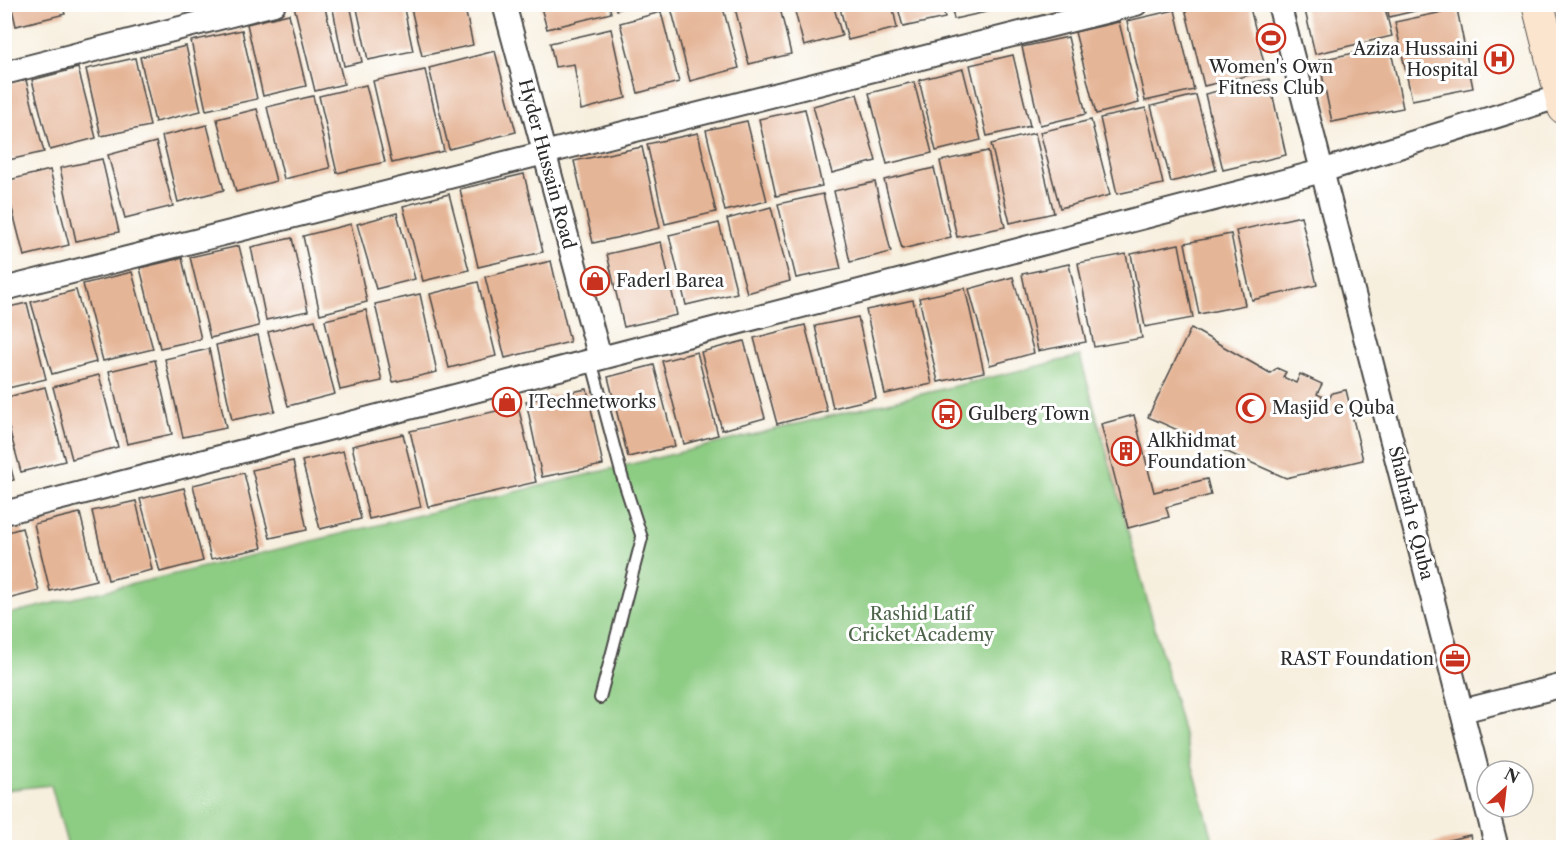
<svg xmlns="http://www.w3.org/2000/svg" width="1568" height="852" viewBox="0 0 1568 852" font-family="'Libre Caslon Text',serif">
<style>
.green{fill:#8dcc83;stroke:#5c7c57;stroke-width:1.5}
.building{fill:#e5b597}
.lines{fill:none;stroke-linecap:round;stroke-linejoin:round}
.lane-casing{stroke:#4a4846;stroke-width:14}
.street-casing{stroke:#4a4846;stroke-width:26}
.secondary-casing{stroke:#4a4846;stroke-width:34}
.lane{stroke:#fff;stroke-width:10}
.street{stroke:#fff;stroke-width:22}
.secondary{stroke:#fbe5cf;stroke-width:32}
.labels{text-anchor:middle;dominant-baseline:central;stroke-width:6;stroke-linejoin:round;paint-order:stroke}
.poi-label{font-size:18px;fill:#2b2b2b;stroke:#fff;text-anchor:start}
.street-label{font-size:18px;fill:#2b2b2b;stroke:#fff}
.park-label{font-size:18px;fill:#4d634a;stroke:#fff}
</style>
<rect width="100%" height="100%" fill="#fff"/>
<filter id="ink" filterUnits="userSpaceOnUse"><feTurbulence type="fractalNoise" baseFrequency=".0167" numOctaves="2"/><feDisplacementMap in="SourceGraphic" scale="12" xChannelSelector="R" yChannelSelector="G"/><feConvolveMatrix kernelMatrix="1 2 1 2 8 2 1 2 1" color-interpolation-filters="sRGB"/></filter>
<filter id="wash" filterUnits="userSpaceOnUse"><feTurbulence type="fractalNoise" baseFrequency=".008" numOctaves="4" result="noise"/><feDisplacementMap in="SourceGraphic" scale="24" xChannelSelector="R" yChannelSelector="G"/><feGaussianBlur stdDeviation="1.35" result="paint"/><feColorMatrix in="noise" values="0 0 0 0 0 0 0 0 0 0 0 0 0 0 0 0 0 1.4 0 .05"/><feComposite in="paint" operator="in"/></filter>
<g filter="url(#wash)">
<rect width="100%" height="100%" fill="#f7efde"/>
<!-- green -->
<polygon class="green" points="1080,356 1215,847 68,847 51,785 5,790 4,615"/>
<g id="blocks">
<!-- building -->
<g class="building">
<polygon points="4,4 11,27 4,29"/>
<polygon points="11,4 62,4 65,14 16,26"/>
<polygon points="301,4 324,4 344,84 315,91 294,6"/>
<polygon points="332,4 350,4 362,62 344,66"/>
<polygon points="356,4 403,4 413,51 368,60"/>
<polygon points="410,4 464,4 473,45 422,56"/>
<polygon points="540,4 609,4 611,13 547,29"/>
<polygon points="615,4 635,4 635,5 616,10"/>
<polygon points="670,4 722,4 739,68 690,81"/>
<polygon points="734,4 779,4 791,54 749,64"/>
<polygon points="793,4 833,4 842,36 804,46"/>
<polygon points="839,4 892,4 897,28 848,40"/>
<polygon points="897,4 942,4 945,18 903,27"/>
<polygon points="951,4 999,4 1000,9 954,19"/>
<polygon points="1184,4 1249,4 1266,71 1204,86"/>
<polygon points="1312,4 1384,4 1392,36 1315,54 1304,6"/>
<polygon points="1387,4 1439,4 1440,5 1389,17"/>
<polygon points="1457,9 1473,88 1412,100 1395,22"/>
<polygon points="1175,10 1194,90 1145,101 1127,21"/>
<polygon points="661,12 679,82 638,93 620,23"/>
<polygon points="289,14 306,86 263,96 247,24"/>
<polygon points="1119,22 1139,103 1096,114 1075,32"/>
<polygon points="611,29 626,98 581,110 574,64 555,67 550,43"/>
<polygon points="242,30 257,99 206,110 191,41"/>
<polygon points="1068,37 1086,114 1040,125 1022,47"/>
<polygon points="186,46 201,111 155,122 140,57"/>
<polygon points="1390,46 1403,108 1332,122 1319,60"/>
<polygon points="495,51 516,132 449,149 429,68"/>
<polygon points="1013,55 1030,126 987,136 970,65"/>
<polygon points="135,58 150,126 101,136 86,69"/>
<polygon points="78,68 96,138 50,150 32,80"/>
<polygon points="963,69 981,140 936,151 919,80"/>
<polygon points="425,70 444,151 392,163 373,81"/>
<polygon points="1269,79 1286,155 1223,170 1205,94"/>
<polygon points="26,80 44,152 4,161 4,85"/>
<polygon points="914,82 932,153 887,164 869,93"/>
<polygon points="366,85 385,162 337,173 319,96"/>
<polygon points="857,94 876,161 832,173 813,106"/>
<polygon points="1196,95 1216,170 1171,182 1151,106"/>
<polygon points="313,96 330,168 284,179 267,107"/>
<polygon points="1146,108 1163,184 1117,194 1100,118"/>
<polygon points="257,109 276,181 236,192 217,119"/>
<polygon points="805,109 822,186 776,196 759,119"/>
<polygon points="1091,120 1110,195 1060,208 1040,132"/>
<polygon points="747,121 767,201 725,211 706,130"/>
<polygon points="207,125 224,190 178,202 162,136"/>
<polygon points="698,133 716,212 665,224 647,144"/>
<polygon points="1035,133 1054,213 1010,223 991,144"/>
<polygon points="156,142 173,206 125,218 108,155"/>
<polygon points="642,147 660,228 593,243 574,161"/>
<polygon points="988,151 1005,227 957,237 940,161"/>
<polygon points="102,159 119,232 76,241 60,168"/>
<polygon points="934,168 951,237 902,249 884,180"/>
<polygon points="50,170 69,245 24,256 5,181"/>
<polygon points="524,174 543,252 478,267 460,189"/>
<polygon points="875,182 891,252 850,262 834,191"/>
<polygon points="449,194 469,270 423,281 403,206"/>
<polygon points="823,194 841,269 796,278 778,204"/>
<polygon points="771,207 790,281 747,293 727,219"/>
<polygon points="397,213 415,279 376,289 357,224"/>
<polygon points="1301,216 1317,285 1252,300 1236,231"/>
<polygon points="719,223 737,293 686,305 669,235"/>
<polygon points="351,224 367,302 320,314 303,236"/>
<polygon points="4,227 10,247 4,249"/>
<polygon points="1231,234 1245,305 1199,314 1185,243"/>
<polygon points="292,238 308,311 266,320 251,247"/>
<polygon points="661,242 677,315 624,327 607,254"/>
<polygon points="1179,244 1193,318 1145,327 1131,254"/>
<polygon points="239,246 259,326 210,338 190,257"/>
<polygon points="1126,254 1142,338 1094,347 1078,263"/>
<polygon points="182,258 201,339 160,348 140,268"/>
<polygon points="551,261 570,342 505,358 485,277"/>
<polygon points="1069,264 1086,342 1038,351 1022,274"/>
<polygon points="132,272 153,349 103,361 83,284"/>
<polygon points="1013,277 1034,353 990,365 969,289"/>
<polygon points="478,282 496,356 449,368 430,294"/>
<polygon points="965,288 984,372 938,382 919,298"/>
<polygon points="76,290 96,362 52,374 31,302"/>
<polygon points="420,294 437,372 393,382 375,304"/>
<polygon points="913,300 932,384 885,394 866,310"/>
<polygon points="27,303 46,379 4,389 4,308"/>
<polygon points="366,310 382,381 340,390 325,320"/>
<polygon points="858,317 876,398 833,408 815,326"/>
<polygon points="315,320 335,394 288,406 268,332"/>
<polygon points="805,325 827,411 777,424 754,338"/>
<polygon points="1191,328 1270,373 1277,368 1286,372 1283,377 1296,383 1300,374 1322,384 1317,394 1329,400 1332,393 1346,390 1363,460 1286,478 1148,417"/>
<polygon points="258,335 275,411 232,420 216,345"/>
<polygon points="744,341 765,418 722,430 701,352"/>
<polygon points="209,349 226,428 183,437 165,359"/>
<polygon points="697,352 718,435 684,444 662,361"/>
<polygon points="155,360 172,434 127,444 109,371"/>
<polygon points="654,365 675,446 628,457 608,377"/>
<polygon points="99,375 118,447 72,459 53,387"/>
<polygon points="45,387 65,461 21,472 4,410 4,398"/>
<polygon points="587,389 603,465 542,477 526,401"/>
<polygon points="518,406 536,482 428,507 410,431"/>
<polygon points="1134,415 1154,492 1207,479 1211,495 1166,507 1169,517 1128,528 1101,424"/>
<polygon points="403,434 421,507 369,519 352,446"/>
<polygon points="4,442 14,480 4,482"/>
<polygon points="343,451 361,519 320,529 302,461"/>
<polygon points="293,461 307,530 270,538 252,470"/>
<polygon points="244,473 262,548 211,559 193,485"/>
<polygon points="184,488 203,561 160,572 140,499"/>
<polygon points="136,501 152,570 108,580 92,511"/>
<polygon points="80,513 96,580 50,591 34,524"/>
<polygon points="22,528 39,591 4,600 4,533"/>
<polygon points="1470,835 1473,848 1419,848 1419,847"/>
</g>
</g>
</g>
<g filter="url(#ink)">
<use href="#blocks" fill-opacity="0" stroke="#4a4846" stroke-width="1.5"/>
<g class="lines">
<!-- lane casing -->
<g class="lane-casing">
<polyline id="lane" points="591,360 622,476 642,538 600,698"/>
</g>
<!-- street casing -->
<g class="street-casing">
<g id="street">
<polyline points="504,4 600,358"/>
<polyline points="1279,4 1497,848"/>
<polyline points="4,73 274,4"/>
<polyline points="4,289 1136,4"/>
<polyline points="4,513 1322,171 1561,96"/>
<polyline points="1462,711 1564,685"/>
</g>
</g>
<!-- secondary casing -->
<g class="secondary-casing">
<polyline id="secondary" points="1538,4 1564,108"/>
</g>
<!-- lane -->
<use href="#lane" class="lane"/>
<!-- street -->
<use href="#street" class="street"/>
<!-- secondary -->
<use href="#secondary" class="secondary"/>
</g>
</g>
<!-- icons -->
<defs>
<g id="stadium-ring" transform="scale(1.5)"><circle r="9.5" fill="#fff" stroke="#c8321e" stroke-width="1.5"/><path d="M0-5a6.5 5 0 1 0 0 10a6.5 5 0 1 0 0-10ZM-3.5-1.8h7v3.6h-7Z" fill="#c8321e"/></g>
<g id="hospital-ring" transform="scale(1.5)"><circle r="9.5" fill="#fff" stroke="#c8321e" stroke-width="1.5"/><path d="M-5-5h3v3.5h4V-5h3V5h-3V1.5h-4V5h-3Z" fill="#c8321e"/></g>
<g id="shop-ring" transform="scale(1.5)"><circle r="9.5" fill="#fff" stroke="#c8321e" stroke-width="1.5"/><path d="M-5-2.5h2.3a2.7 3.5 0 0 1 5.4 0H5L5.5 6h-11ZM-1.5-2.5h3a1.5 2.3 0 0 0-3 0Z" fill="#c8321e"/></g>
<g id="mosque-ring" transform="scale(1.5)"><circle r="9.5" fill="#fff" stroke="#c8321e" stroke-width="1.5"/><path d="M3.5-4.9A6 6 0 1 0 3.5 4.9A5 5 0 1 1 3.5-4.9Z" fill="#c8321e"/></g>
<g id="bus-ring" transform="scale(1.5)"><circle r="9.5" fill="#fff" stroke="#c8321e" stroke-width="1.5"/><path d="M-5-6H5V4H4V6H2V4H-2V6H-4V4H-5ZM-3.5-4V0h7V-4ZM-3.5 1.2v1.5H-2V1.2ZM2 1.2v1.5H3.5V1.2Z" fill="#c8321e"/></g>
<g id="building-ring" transform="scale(1.5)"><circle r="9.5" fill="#fff" stroke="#c8321e" stroke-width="1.5"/><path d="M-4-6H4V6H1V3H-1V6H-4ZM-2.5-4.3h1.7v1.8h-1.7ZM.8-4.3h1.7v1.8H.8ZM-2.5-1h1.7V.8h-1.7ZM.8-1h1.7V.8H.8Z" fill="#c8321e"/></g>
<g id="office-ring" transform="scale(1.5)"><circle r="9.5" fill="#fff" stroke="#c8321e" stroke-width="1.5"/><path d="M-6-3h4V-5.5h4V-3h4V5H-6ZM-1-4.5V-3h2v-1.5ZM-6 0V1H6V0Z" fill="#c8321e"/></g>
</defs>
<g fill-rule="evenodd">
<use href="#stadium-ring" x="1271" y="38"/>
<use href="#hospital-ring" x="1499" y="59"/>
<use href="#shop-ring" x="595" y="281"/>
<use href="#shop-ring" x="507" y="402"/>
<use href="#mosque-ring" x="1251" y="408"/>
<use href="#bus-ring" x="947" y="414"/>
<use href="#building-ring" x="1126" y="451"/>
<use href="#office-ring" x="1455" y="659"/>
</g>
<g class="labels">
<!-- poi labels -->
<g class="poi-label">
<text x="1478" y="49" text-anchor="end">Aziza Hussaini<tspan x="1478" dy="21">Hospital</tspan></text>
<text x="1271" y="67" text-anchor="middle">Women's Own<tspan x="1271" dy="21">Fitness Club</tspan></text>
<text x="616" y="281">Faderl Barea</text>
<text x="528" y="402">ITechnetworks</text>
<text x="1272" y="408">Masjid e Quba</text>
<text x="968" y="414">Gulberg Town</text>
<text x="1147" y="441">Alkhidmat<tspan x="1147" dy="21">Foundation</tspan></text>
<text x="1434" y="659" text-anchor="end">RAST Foundation</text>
</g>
<!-- street labels -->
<g class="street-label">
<text transform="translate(547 164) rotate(75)">Hyder Hussain Road</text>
<text transform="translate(1411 513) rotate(76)">Shahrah e Quba</text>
</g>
<!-- park labels -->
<g class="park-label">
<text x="921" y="614">Rashid Latif<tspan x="921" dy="21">Cricket Academy</tspan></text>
</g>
</g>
<!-- margin -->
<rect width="1568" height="852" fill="none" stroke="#fff" stroke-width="24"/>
<!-- north arrow -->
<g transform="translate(1505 789) rotate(27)"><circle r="28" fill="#ffffff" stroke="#aaaaaa" stroke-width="1.5"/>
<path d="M0-4.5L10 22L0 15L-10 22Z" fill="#c8321e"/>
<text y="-9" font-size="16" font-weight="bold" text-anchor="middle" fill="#2b2b2b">N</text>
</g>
</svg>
